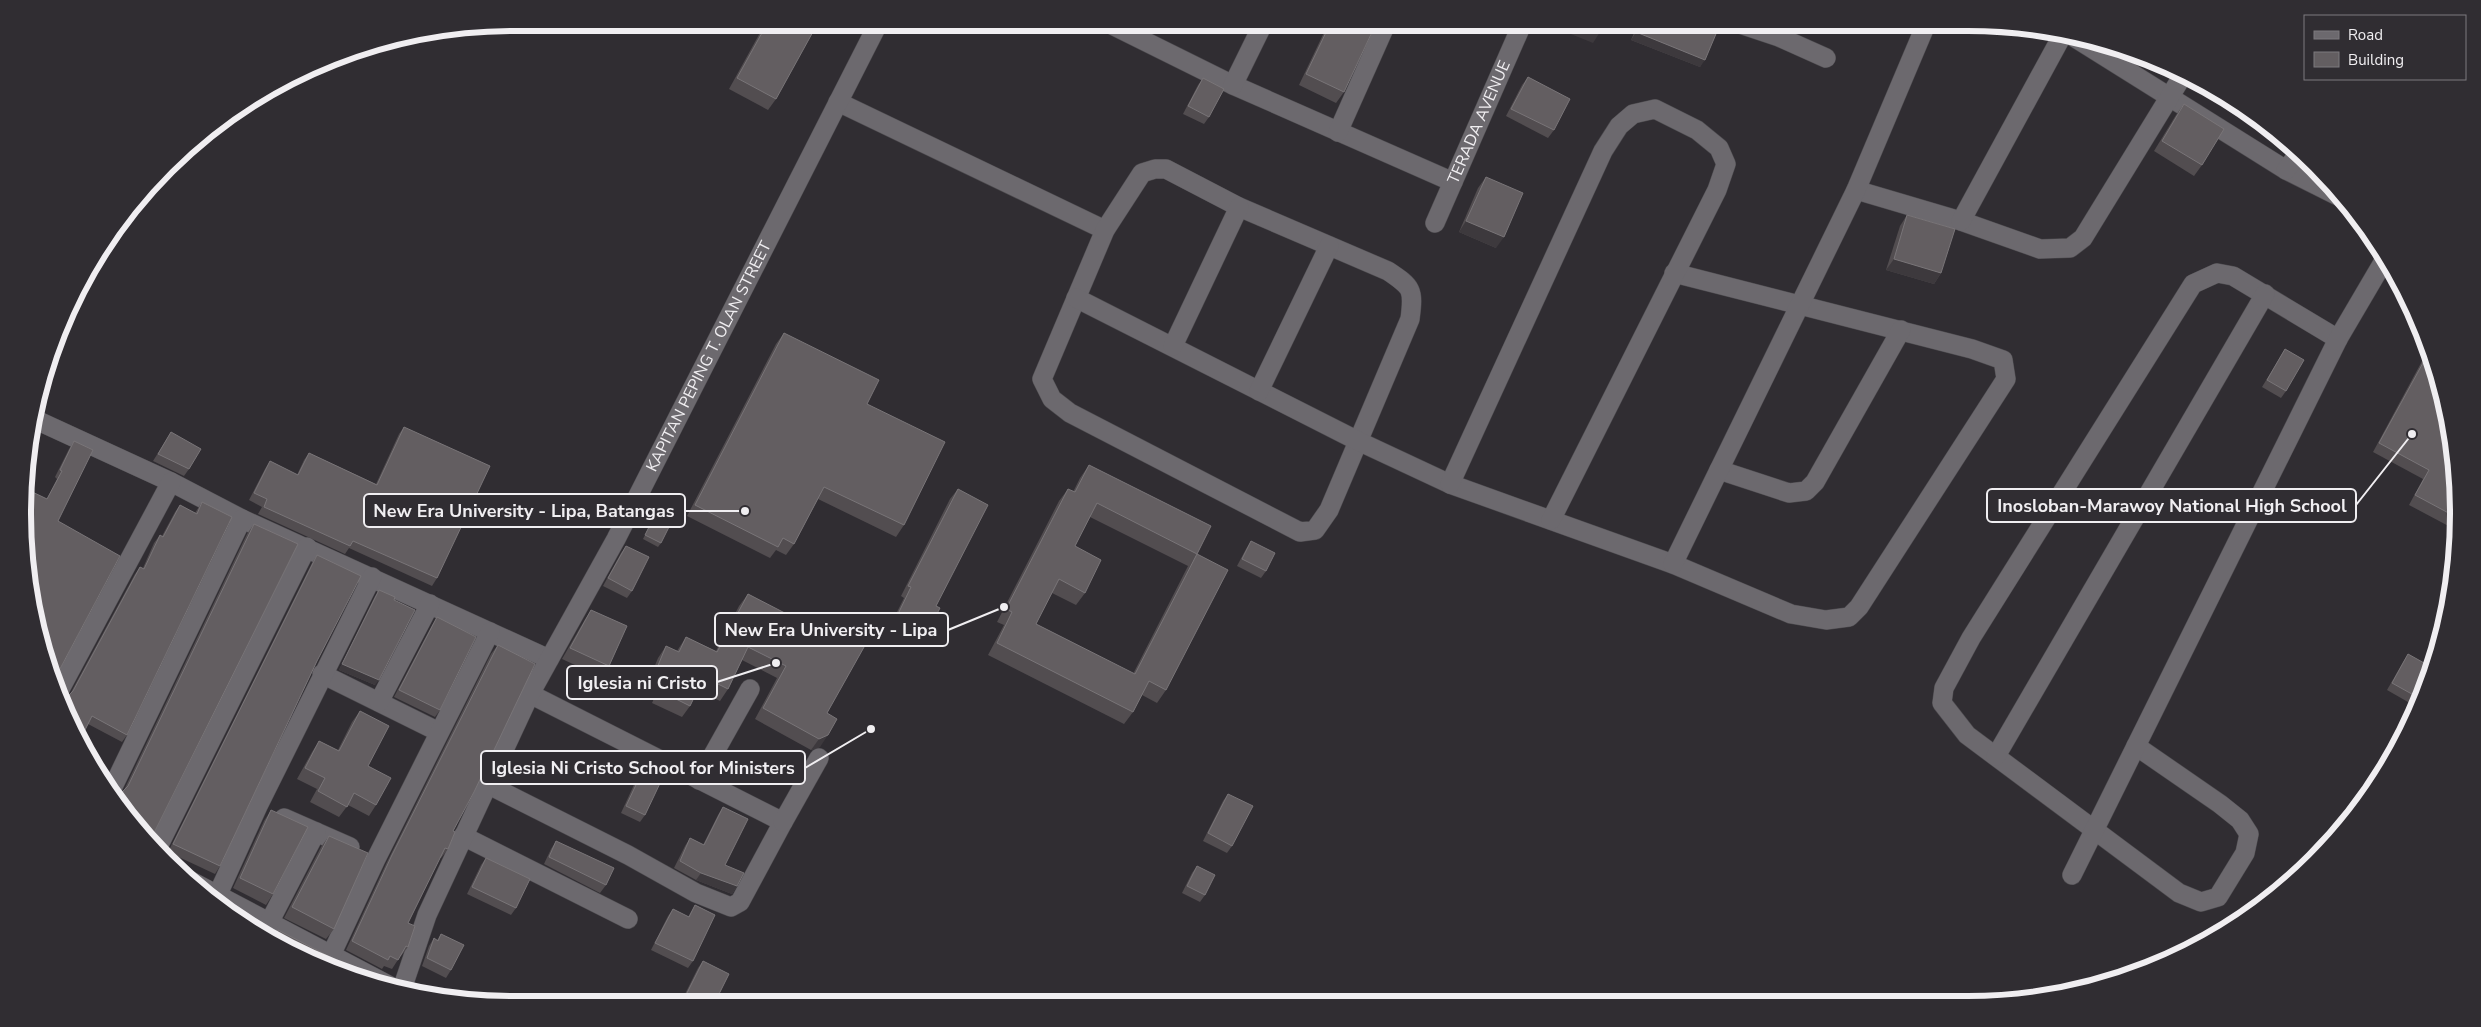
<svg xmlns="http://www.w3.org/2000/svg" width="2481" height="1027" viewBox="0 0 2481 1027" font-family="'Nunito Sans',sans-serif">
<style>
.lines{fill:none;stroke-linecap:round;stroke-linejoin:round}
.street-casing{stroke:#4c4a4e;stroke-width:20}
.street{stroke:#6c696e;stroke-width:19}
.wall{fill:#524d50;fill-rule:evenodd}
.shaded-wall{fill:#3d393d}
.building{fill:#635e61;stroke:#797578;fill-rule:evenodd}
.labels{text-anchor:middle;dominant-baseline:central;stroke-width:4.5;stroke-linejoin:round;paint-order:stroke}
.street-label{font-size:16px;fill:#f0eef1;stroke:#302d32}
.rim{fill:none;stroke:#f0eef1;stroke-width:6}
.leader{fill:none;stroke:#f0eef1;stroke-width:2}
.callout-dot{fill:#f0eef1;stroke:#302d32;stroke-width:2}
.callout{fill:#302d32;stroke:#f0eef1;stroke-width:2}
.callout-label{font-size:18px;text-anchor:middle;font-weight:bold;fill:#f0eef1}
</style>
<rect width="100%" height="100%" fill="#302d32"/>
<g class="lines">
<!-- street casing -->
<g class="street-casing">
<g id="street">
<polyline points="1106,22 1233,85 1453,182"/>
<polyline points="1734,22 1779,37 1826,58"/>
<polyline points="2072,36 2286,170 2342,198"/>
<polyline points="1233,85 1264,22"/>
<polyline points="838,102 1105,230"/>
<polyline points="1338,132 1387,22"/>
<path d="M1155 169H1166L1239 207 1388 271C1412 287 1414 289 1410 319L1329 510 1315 530 1300 532 1070 413 1052 399 1042 379 1105 230 1142 173Z"/>
<polyline points="2286,170 2299,153"/>
<polyline points="1856,190 1961,221 2040,249 2070,248 2083,238 2183,75"/>
<polyline points="1961,221 2063,34"/>
<path id="s1" d="M1435 223 1523 22"/>
<polyline points="1076,298 1358,441 1450,484 1673,564 1791,614 1826,620 1849,617 1859,607 2006,379 2003,360 1972,349 1674,273"/>
<polyline points="1173,346 1239,207"/>
<polyline points="1259,391 1329,246"/>
<polyline points="34,419 171,482 242,519 549,659"/>
<polyline points="1719,470 1789,493 1806,491 1815,482 1901,330"/>
<polyline points="1450,484 1603,151 1619,126 1633,114 1655,109 1697,130 1719,148 1726,164 1717,190 1551,520"/>
<polyline points="1673,564 1856,190 1927,22"/>
<polyline points="322,674 439,732"/>
<polyline points="58,693 171,482"/>
<polyline points="379,702 430,604"/>
<polyline points="2136,746 2220,804 2240,820 2249,834 2245,853 2218,897 2201,902 2179,893 1967,735 1942,703 1944,688 1971,638 2193,284 2217,273 2233,276 2338,339"/>
<polyline points="1996,756 2265,294"/>
<polyline points="699,780 750,689"/>
<polyline points="487,784 628,855 696,893 731,907 740,902 783,822 530,694"/>
<polyline points="111,791 242,519"/>
<polyline points="284,818 350,847"/>
<polyline points="783,822 819,758"/>
<polyline points="463,836 628,919"/>
<polyline points="157,849 307,547"/>
<polyline points="2072,875 2338,339 2385,259"/>
<polyline points="189,880 394,988"/>
<polyline points="218,894 258,806 372,577"/>
<polyline points="270,921 316,832"/>
<polyline points="332,953 376,859 490,632"/>
<path id="s2" d="M402 989 427 915 530 694 616 539 879 22"/>
</g>
</g>
<!-- street -->
<use href="#street" class="street"/>
</g>
<!-- wall -->
<g class="wall">
<polygon points="766,22 801,22 776,99 768,110 729,89"/>
<polygon points="812,22 836,22 829,34 811,24"/>
<polygon points="852,22 861,22 858,26"/>
<polygon points="1329,22 1356,22 1344,92 1336,103 1299,85"/>
<polygon points="1639,22 1667,22 1678,27 1680,22 1721,22 1700,67 1631,40"/>
<polygon points="1528,77 1554,130 1548,138 1506,116 1522,85"/>
<polygon points="1203,78 1209,117 1204,124 1183,114 1198,85"/>
<polygon points="2184,104 2202,165 2194,176 2154,151 2176,115"/>
<polygon points="1486,177 1496,248 1459,232 1478,188"/>
<polygon points="1907,215 1941,273 1934,284 1886,270 1900,226"/>
<polygon points="784,333 867,404 904,525 896,537 818,499 794,544 786,555 776,550 770,558 687,516 776,344"/>
<polygon points="2285,349 2286,391 2281,398 2262,387"/>
<polygon points="2428,350 2442,386 2457,481 2456,530 2409,505 2423,479 2373,452"/>
<polygon points="404,427 437,578 432,586 349,548 345,554 258,514 262,507 249,500 265,469 270,461 297,475 304,460 309,453 376,484 399,434"/>
<polygon points="171,432 189,469 184,476 153,461"/>
<polygon points="74,441 58,521 53,680 47,499 57,479 55,477 69,449"/>
<path d="M1089 465 1197 554 1166 690 1157 703 1142 695 1133 712 1124 724 988 655 1004 625 997 622 1059 501 1068 489 1073 492 1080 478ZM1090 517 1188 566 1133 674 1036 624 1052 593 1076 605 1085 593 1075 546Z"/>
<polygon points="958,489 936,606 930,627 923,638 892,622 904,598 901,596 950,499"/>
<polygon points="202,502 127,735 122,742 88,724 69,695 70,694 135,574 140,567 143,568 154,543 160,535 162,536 175,512 180,505 195,513"/>
<polygon points="655,515 661,543 658,547 643,539"/>
<polygon points="254,524 153,835 149,841 144,837 117,799 124,790 247,534"/>
<polygon points="1251,541 1266,571 1261,578 1237,566 1246,549"/>
<polygon points="626,546 632,591 627,598 603,586 621,553"/>
<polygon points="317,555 317,661 220,866 215,874 168,852 312,563"/>
<polygon points="379,590 394,600 375,685 339,670 375,596"/>
<polygon points="748,594 807,625 811,619 840,634 845,627 820,747 811,750 755,719 777,678 742,660 728,689 720,701 698,690 690,706 682,717 652,703 660,685 649,680 658,658 666,646 677,651 686,637 716,651 739,606"/>
<polygon points="591,610 609,666 601,677 562,659 584,621"/>
<polygon points="437,617 440,710 435,717 394,697 432,625"/>
<polygon points="498,645 453,831 448,849 441,858 440,857 408,923 408,947 401,956 401,955 392,969 384,966 382,969 346,950 386,864 491,654"/>
<polygon points="2408,654 2433,671 2415,706 2387,690 2403,662"/>
<polygon points="360,711 368,766 376,805 369,816 348,805 339,817 310,802 317,789 297,779 312,752 319,741 338,750 352,722"/>
<polygon points="644,768 645,815 640,822 621,813 638,776"/>
<polygon points="1228,794 1232,846 1227,853 1203,841 1223,801"/>
<polygon points="723,807 725,865 737,886 732,894 696,880 674,868 685,846 690,838 703,845 718,815"/>
<polygon points="271,810 273,894 266,905 233,888 264,821"/>
<polygon points="329,836 334,929 326,939 284,918 321,847"/>
<polygon points="556,841 606,885 600,893 544,864 551,849"/>
<polygon points="486,858 516,908 511,915 467,894 481,865"/>
<polygon points="1197,866 1205,895 1200,902 1182,893 1192,873"/>
<polygon points="695,905 693,961 688,968 651,950 668,916 673,909 688,917"/>
<polygon points="441,934 451,970 446,978 422,966 429,946 434,938 437,940"/>
<polygon points="703,961 714,1004 680,1004 698,968"/>
</g>
<!-- shaded-wall -->
<g class="shaded-wall">
<polygon points="1560,22 1577,22 1600,32 1593,43 1556,28"/>
<polygon points="1636,32 1705,60 1700,67 1631,40"/>
<polygon points="1466,221 1504,237 1496,248 1459,232"/>
<polygon points="1894,259 1941,273 1934,284 1886,270"/>
<polygon points="342,664 379,680 375,685 339,670"/>
<polygon points="657,668 669,673 660,685 649,680"/>
<polygon points="828,735 820,747 811,750 819,739"/>
<polygon points="701,873 737,886 732,894 696,880"/>
</g>
<!-- building -->
<g class="building">
<polygon points="768,22 801,22 814,30 776,99 737,78"/>
<polygon points="817,22 836,22 831,30"/>
<polygon points="1331,22 1356,22 1373,30 1344,92 1306,74"/>
<polygon points="1577,22 1605,22 1600,32"/>
<polygon points="1640,22 1667,22 1680,28 1682,22 1721,22 1705,60 1636,32"/>
<polygon points="1528,77 1570,99 1554,130 1511,109"/>
<polygon points="1203,78 1224,89 1209,117 1188,106"/>
<polygon points="2184,104 2224,129 2202,165 2162,141"/>
<polygon points="1486,177 1523,193 1504,237 1466,221"/>
<polygon points="1907,215 1955,229 1941,273 1894,259"/>
<polygon points="784,333 879,380 867,404 945,442 904,525 824,487 794,544 783,538 778,547 695,505"/>
<polygon points="2285,349 2304,360 2286,391 2267,380"/>
<polygon points="2429,352 2442,386 2457,481 2456,517 2415,495 2429,470 2379,443"/>
<polygon points="404,427 490,466 437,578 353,541 350,546 264,507 267,499 254,493 270,461 298,475 309,453 377,485"/>
<polygon points="171,432 201,449 189,469 158,454"/>
<polygon points="74,441 93,450 58,521 120,556 53,682 49,672 32,609 22,514 24,488 47,499 62,471 60,470"/>
<path d="M1089 465 1211 526 1197 554 1228 570 1166 690 1149 681 1133 712 997 643 1012 612 1006 609 1068 489 1075 492ZM1097 503 1197 554 1135 674 1036 624 1059 579 1085 593 1101 560 1075 546Z"/>
<polygon points="958,489 988,505 936,606 940,608 930,627 899,612 911,587 908,586"/>
<polygon points="202,502 232,517 127,735 92,716 80,740 60,696 69,695 73,691 140,567 144,569 160,535 163,537 180,505 197,514"/>
<polygon points="655,515 671,523 661,543 645,535"/>
<polygon points="254,524 298,544 153,835 137,827 118,801 123,791 128,786"/>
<polygon points="1251,541 1275,553 1266,571 1242,559"/>
<polygon points="626,546 649,557 632,591 608,578"/>
<polygon points="317,555 361,576 317,661 220,866 173,844"/>
<polygon points="379,590 395,597 394,600 415,610 379,680 342,664"/>
<polygon points="748,594 808,625 811,619 841,634 845,627 868,640 827,713 837,719 828,735 819,739 763,708 786,666 748,647 728,689 704,677 690,706 660,691 669,673 657,668 666,646 679,652 686,637 717,652"/>
<polygon points="591,610 627,626 609,666 570,648"/>
<polygon points="437,617 476,637 440,710 399,690"/>
<polygon points="498,645 535,664 474,792 453,831 455,832 448,849 445,848 408,923 415,926 408,947 406,946 398,960 390,956 388,960 352,941 392,855"/>
<polygon points="2408,654 2433,668 2419,698 2392,683"/>
<polygon points="360,711 389,726 368,766 391,778 376,805 354,793 347,807 318,791 325,778 305,768 319,741 339,751"/>
<polygon points="644,768 663,777 645,815 626,806"/>
<polygon points="1228,794 1253,806 1232,846 1208,833"/>
<polygon points="723,807 748,819 725,865 744,873 737,886 701,873 680,861 690,838 704,845"/>
<polygon points="271,810 308,827 273,894 240,878"/>
<polygon points="329,836 368,853 334,929 292,907"/>
<polygon points="556,841 614,868 606,885 549,857"/>
<polygon points="486,858 530,879 516,908 472,887"/>
<polygon points="1197,866 1215,875 1205,895 1187,886"/>
<polygon points="695,905 715,915 693,961 655,943 673,909 689,917"/>
<polygon points="278,930 377,981 376,983 356,979 296,954 273,939"/>
<polygon points="441,934 464,945 451,970 427,958 434,938 438,941"/>
<polygon points="703,961 729,974 714,1004 685,1004 682,1003"/>
</g>
<g class="labels">
<!-- street labels -->
<g class="street-label">
<text stroke="none"><textPath href="#s1" startOffset="110">TERADA AVENUE</textPath></text>
<text stroke="none"><textPath href="#s2" startOffset="704">KAPITAN PEPING T. OLAN STREET</textPath></text>
</g>
</g>
<!-- crop -->
<path d="M0 0H2481V1027H0ZM513 31H1968A482 482 0 0 1 2450 513V514A482 482 0 0 1 1968 996H513A482 482 0 0 1 31 514V513A482 482 0 0 1 513 31Z" fill="#302d32" fill-rule="evenodd"/>
<path class="rim" d="M513 31H1968A482 482 0 0 1 2450 513V514A482 482 0 0 1 1968 996H513A482 482 0 0 1 31 514V513A482 482 0 0 1 513 31Z"/>
<!-- callouts -->
<path class="leader" d="M2412 434L2356 505M745 511L685 511M1004 607L948 630M776 663L717 682M871 729L805 768"/>
<g class="callout-dot">
<circle cx="2412" cy="434" r="5"/>
<circle cx="745" cy="511" r="5"/>
<circle cx="1004" cy="607" r="5"/>
<circle cx="776" cy="663" r="5"/>
<circle cx="871" cy="729" r="5"/>
</g>
<g class="callout">
<rect x="1987" y="489" width="369" height="33" rx="5"/>
<rect x="364" y="494" width="321" height="33" rx="5"/>
<rect x="715" y="613" width="233" height="33" rx="5"/>
<rect x="567" y="666" width="150" height="33" rx="5"/>
<rect x="481" y="751" width="324" height="33" rx="5"/>
</g>
<g class="callout-label">
<text x="2172" y="512">Inosloban-Marawoy National High School</text>
<text x="524" y="517">New Era University - Lipa, Batangas</text>
<text x="831" y="636">New Era University - Lipa</text>
<text x="642" y="689">Iglesia ni Cristo</text>
<text x="643" y="774">Iglesia Ni Cristo School for Ministers</text>
</g>
<!-- legend -->
<rect x="2304" y="15" width="162" height="65" fill="#302d32" stroke="#7d7a7e"/>
<rect x="2314" y="31" width="25" height="8" fill="#6c696e" stroke="#7d7a7e"/>
<text x="2348" y="40" font-size="15" fill="#f0eef1">Road</text>
<rect x="2314" y="52" width="25" height="15" fill="#635e61" stroke="#7d7a7e"/>
<text x="2348" y="65" font-size="15" fill="#f0eef1">Building</text>
</svg>
